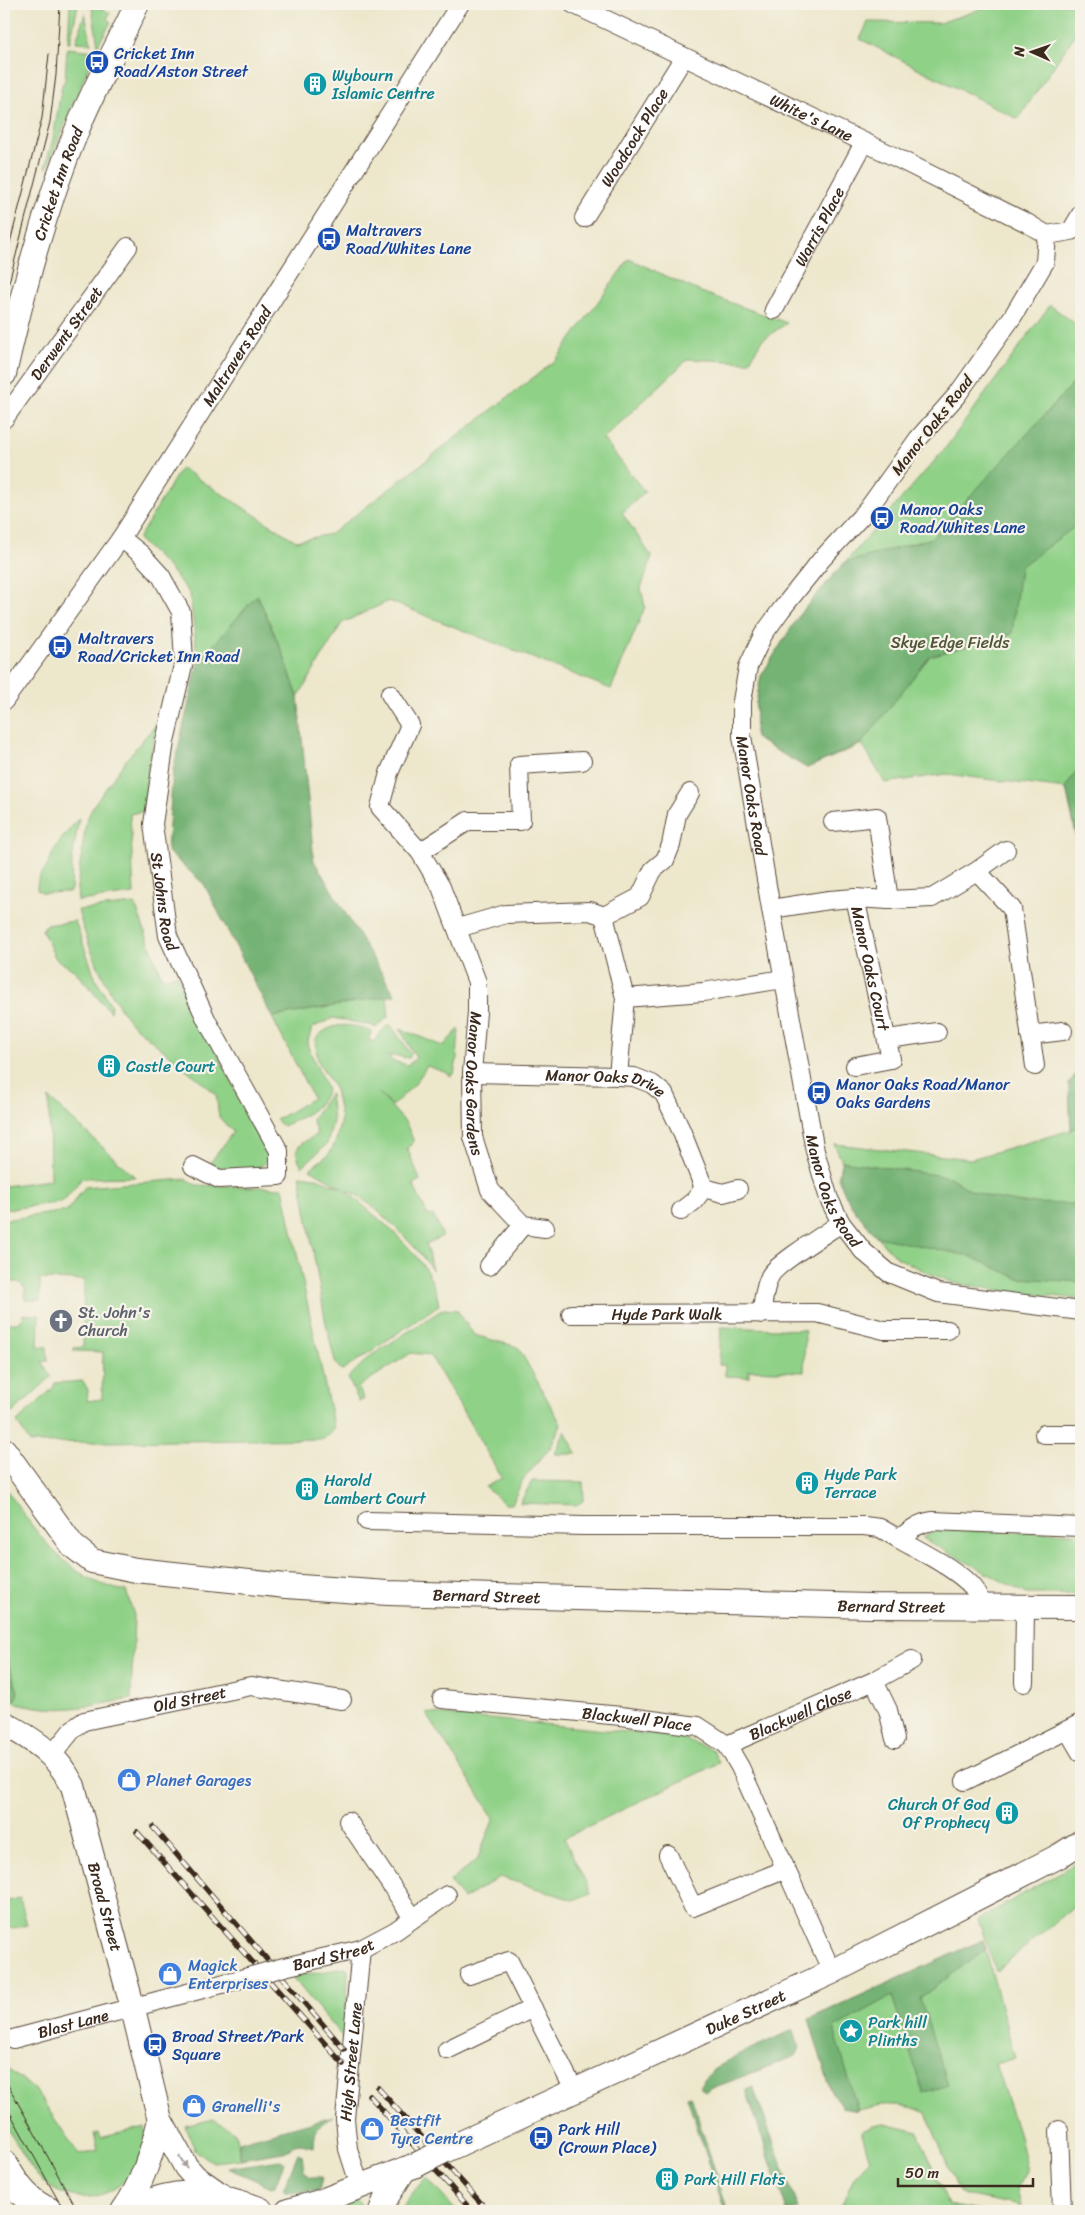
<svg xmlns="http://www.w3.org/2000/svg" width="1085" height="2215" viewBox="0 0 1085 2215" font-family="Sriracha,sans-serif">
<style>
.green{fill:#90d188;stroke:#667e53}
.forest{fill:#74b374;stroke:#586e49}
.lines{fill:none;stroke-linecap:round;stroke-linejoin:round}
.street-casing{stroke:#564638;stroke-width:20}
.secondary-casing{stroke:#564638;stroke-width:26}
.highway-casing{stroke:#564638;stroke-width:30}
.street{stroke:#fff;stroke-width:18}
.secondary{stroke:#fff;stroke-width:24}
.highway{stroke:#fff;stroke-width:28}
.tram{stroke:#3b2a1e;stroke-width:1}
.rail-casing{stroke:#3b2a1e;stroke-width:5.5}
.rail{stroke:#f7f3e8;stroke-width:4;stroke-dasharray:11;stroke-linecap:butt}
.street-bridge-casing{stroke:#564638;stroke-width:20;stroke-linecap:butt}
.secondary-bridge-casing{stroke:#564638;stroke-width:26;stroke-linecap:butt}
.street-bridge{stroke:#fff;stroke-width:18}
.secondary-bridge{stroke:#fff;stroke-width:24}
.oneway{fill:#a79f9a}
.labels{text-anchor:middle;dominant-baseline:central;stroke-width:4.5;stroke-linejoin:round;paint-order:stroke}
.transit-label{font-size:16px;fill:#164399;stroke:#f7f3e8;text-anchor:start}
.culture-label{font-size:16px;fill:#0d838f;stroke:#f7f3e8;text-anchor:start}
.street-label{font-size:16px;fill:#3b2a1e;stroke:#f7f3e8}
.park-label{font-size:16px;fill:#505438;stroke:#f7f3e8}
.worship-label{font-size:16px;fill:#5b616d;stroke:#f7f3e8;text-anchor:start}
.shop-label{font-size:16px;fill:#366cbe;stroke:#f7f3e8;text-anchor:start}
</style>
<rect width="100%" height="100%" fill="#f7f3e8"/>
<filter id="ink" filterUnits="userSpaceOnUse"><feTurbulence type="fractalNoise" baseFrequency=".02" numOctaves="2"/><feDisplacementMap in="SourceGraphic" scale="10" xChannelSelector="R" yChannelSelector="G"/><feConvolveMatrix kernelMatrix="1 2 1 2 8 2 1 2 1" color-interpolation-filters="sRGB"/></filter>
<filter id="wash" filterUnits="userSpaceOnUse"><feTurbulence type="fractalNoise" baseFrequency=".0096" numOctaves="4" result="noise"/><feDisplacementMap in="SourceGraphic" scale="20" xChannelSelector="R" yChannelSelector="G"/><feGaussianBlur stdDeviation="1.12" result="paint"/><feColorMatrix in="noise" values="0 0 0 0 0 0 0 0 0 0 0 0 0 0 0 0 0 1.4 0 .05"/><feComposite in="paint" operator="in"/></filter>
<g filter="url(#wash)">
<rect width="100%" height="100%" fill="#ede7cc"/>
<!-- green -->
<g class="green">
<polygon points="70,4 101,4 99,7 110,13 107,19 111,22 98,45 92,7 78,5 70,42 68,42"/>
<polygon points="997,4 1081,4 1081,26 1018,119 860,39 868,22 939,23"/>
<polygon points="85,13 91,43 76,42"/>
<polygon points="67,48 95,51 47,168 45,167 53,139 62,85 65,80"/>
<polygon points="629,259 701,292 787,323 762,340 749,362 688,359 603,439 645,492 622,513 652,557 641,588 645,607 611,689 389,601 342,623 298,697 284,656 258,596 198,663 190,594 168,567 138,539 181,468 296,541 331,534 556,360"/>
<polygon points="1050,305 1081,328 1081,858 1066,789 946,774 885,783 862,744 807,768 755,738 756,703 761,676 800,614 944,450"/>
<polygon points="158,722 148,768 144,811 130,814 134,894 78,901 77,887 86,822 93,806 129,756"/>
<path d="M79 818 72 859 71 889 70 892 43 893 37 889C37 873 45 873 50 860 55 844 68 832 79 818Z"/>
<path d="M135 904 162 978 177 974 256 1130 270 1156C262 1173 239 1176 221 1175 216 1174 211 1170 207 1167L233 1132 219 1117 216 1094 133 1025C109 998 87 945 78 910Z"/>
<polygon points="75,921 96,980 111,1005 110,1012 75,971 56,959 42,930 46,925"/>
<path d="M387 996 389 1016 376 1028 370 1025 333 1018 312 1028 307 1044 327 1090C319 1112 302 1116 283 1126L276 1120 313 1098 272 1017Z"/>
<path d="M390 1024 411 1054 409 1058 397 1056H388L392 1061 408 1065 416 1058 400 1029 443 1046 459 1029 457 1059 454 1074 451 1076 447 1073 427 1066 415 1084 392 1106 379 1093 406 1123 414 1142 407 1148 420 1180 413 1184 428 1216 433 1215 443 1236 426 1244 432 1270C419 1248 369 1198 346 1190 380 1222 432 1256 439 1305L342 1371 335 1362 325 1319 300 1175 314 1177 344 1189 310 1169 329 1154 336 1141 341 1119 335 1090 318 1061 315 1040C329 1021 352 1023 372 1032L368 1039 374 1042 379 1034Z"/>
<polygon points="1081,1066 1081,1299 1011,1292 954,1283 926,1272 896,1257 877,1237 852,1206 838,1178 842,1161 834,1144 971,1159 1071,1130 1069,1084"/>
<path d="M330 1093 333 1121 327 1144 302 1167C291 1145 299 1146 317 1134L312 1120Z"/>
<polygon points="49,1098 135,1177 82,1178 65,1199 59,1202 4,1210 4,1186 50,1180"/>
<polygon points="186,1179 196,1185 283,1188 334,1429 324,1439 30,1443 17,1422 53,1388 55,1383 83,1381 88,1390 87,1401 102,1399 103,1352 74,1351 74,1348 83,1347 84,1280 40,1279 40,1300 25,1300 25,1288 19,1282 4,1282 4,1220 67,1211 85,1187"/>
<polygon points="443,1309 457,1310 474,1335 518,1347 561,1424 550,1448 522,1481 512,1504 505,1504 485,1487 502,1478 430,1355 411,1353 358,1387 364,1399 359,1402 348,1378 369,1357"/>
<polygon points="23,1314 39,1315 38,1346 47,1347 48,1361 42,1362 51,1377 11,1414 4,1403 4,1323 17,1323 23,1319"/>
<polygon points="721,1327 805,1330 804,1372 749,1370 749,1377 725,1376 725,1365 719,1365"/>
<polygon points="565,1431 577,1454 555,1454"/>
<polygon points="532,1481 583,1482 584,1500 577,1505 520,1503"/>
<path d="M4 1486C36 1532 67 1581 126 1591L134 1615 131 1699C86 1706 59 1715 14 1702L18 1692 4 1650Z"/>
<polygon points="937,1530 1081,1533 1081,1594 1026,1594 922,1538"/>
<polygon points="426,1713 679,1737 713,1750 719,1763 564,1838 591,1893 573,1900 500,1877 463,1899 450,1881 477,1860 494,1818"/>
<polygon points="1081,1860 1081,1901 996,1971 978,1920"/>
<polygon points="20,1898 27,1925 4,1930 4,1902"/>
<path d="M983 1940 1015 2058 995 2064 1018 2132 1027 2171 1017 2188 1021 2206 965 2195 959 2192 926 2113C915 2107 896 2104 883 2105 866 2107 863 2112 843 2108L831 2091 809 2019Z"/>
<polygon points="344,1968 348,1970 345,2040 292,1977"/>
<path d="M4 2066 36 2091 79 2155 98 2150 94 2134 98 2133 100 2138 145 2127C149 2175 101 2214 55 2190 37 2180 28 2164 19 2147 14 2139 6 2129 4 2120 0 2104 4 2083 4 2066Z"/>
<polygon points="214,2119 235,2133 241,2159 213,2162 195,2150 185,2126"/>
<polygon points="881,2123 918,2132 948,2205 978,2211 839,2211 855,2175 870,2160 861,2131"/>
<polygon points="426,2177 456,2211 401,2211 410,2196"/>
<polygon points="357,2200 368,2211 327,2211"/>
</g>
<!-- forest -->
<g class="forest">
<polygon points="1081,375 1081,522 1020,567 1012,634 930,656 862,743 807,768 755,738 756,703 761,676 800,614 844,563 932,538"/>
<polygon points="257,595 284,656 298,697 314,861 395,995 272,1017 204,884 167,851 173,771 198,663"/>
<polygon points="1081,764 1081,856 1066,787"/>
<polygon points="1081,1066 1081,1125 1071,1130 1069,1084"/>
<path d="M842 1161 950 1177 970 1190 989 1197 1022 1203 1081 1204V1282L1018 1278 969 1256 877 1237C861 1217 831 1188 842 1161Z"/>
<polygon points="4,1650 18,1692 14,1702 4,1697"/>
<polygon points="983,1940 985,1950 920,1998 948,2085 923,2093 892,1996 834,2028 858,2111 843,2108 831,2091 809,2019"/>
<polygon points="793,2030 800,2048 796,2056 705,2091 699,2086 713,2070 737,2055"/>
<polygon points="753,2087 798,2208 787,2211 746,2090"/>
<polygon points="691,2096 728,2211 725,2211 687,2097"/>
<path d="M333 2116C316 2127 315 2128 314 2147L301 2144 294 2145 289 2151 241 2159 238 2142Z"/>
<polygon points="298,2153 302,2155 304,2172 311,2177 322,2177 319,2191 286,2193 283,2190"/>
<polygon points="280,2160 284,2163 274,2188 227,2168"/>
</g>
</g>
<g filter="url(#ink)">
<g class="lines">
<!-- street casing -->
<g class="street-casing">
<g id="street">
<path id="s1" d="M573 4 885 152 1027 223 1047 235"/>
<path id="s2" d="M1081 214 1071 231 1047 235 1045 262 1013 316 957 395 918 439 867 510 821 560 781 610 763 635 748 667 742 701V736L771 909 815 1151 829 1199 841 1223 863 1251 889 1273 938 1293 1081 1311"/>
<path id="s3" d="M584 218 684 57"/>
<path id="s4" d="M774 310 864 143"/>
<path id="s5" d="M4 419 128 247"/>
<path id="s6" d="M121 538 141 554 161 576 181 612 184 661 165 741 153 824 168 936 207 1021 279 1151V1176L219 1179 193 1166"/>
<path id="s7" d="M390 694 410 725 389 773 380 807 420 852 441 887 477 982V1012L472 1073 473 1137 490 1190 523 1225 545 1228"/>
<path id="s8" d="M4 701 121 538 460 4"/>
<polyline points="833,822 877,817 889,900"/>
<polyline points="420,852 468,821 521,821 519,765 582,761"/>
<polyline points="977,871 1012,909 1035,1066"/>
<path id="s9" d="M855 898 891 1059 855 1066"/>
<polyline points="771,909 829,900 855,898 889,900 932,898 977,871 1006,850"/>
<polyline points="604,916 640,897 653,870 665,860 671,845 677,814 690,793"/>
<polyline points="458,928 506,914 590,911 604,916 625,998 703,992 783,979"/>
<polyline points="1030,1035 1063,1031"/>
<polyline points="888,1039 937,1032"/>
<path id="s10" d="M472 1073 618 1076 634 1077 652 1084 664 1094 681 1130 704 1188"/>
<polyline points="618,1076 625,998"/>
<polyline points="681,1211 694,1201 704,1188 723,1193 738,1189"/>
<polyline points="489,1266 523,1225"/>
<path id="s11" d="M571 1314 817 1313 884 1330H948"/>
<path d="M762 1314C763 1301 764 1289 770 1276 776 1264 828 1232 841 1223"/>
<polyline points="1044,1434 1081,1434"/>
<path d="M367 1521 584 1526H864L880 1528 899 1539C910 1530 918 1523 933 1521L1081 1527"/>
<path d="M899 1539C919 1551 969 1574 978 1596 979 1599 979 1604 980 1607"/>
<polyline points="874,1681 888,1710 895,1739"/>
<polyline points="1024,1683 1025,1608"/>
<path id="s12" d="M442 1699 621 1716 698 1726 727 1745 740 1767 832 1972"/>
<polyline points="1068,1731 1081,1753"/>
<path id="s13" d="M727 1745 874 1681 912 1660"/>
<path id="s14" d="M52 1755 73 1729 84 1721 251 1686 342 1700"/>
<polyline points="965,1781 1081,1723"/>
<polyline points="348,1821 413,1918"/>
<polyline points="668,1855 693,1907 784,1870"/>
<path id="s15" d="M284 1967 361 1949 395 1931 447 1895"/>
<polyline points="469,1975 509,1961 574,2090"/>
<path id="s16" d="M13 2039 252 1976"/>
<polyline points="447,2050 533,2008"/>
<polyline points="1059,2130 1062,2211"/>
<path id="s17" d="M356 2174 348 2149 345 2119 361 1949"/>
</g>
</g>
<!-- secondary casing -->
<g class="secondary-casing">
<g id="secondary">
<path id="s18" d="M4 374C23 291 44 209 77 130 94 87 118 46 137 4"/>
<path id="s19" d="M4 1450 73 1546 92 1561 136 1570 286 1586 388 1593 871 1606 1081 1607"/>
<path id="s20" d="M4 1723C35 1741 56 1753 73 1786L133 2009 160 2120 186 2167 195 2177 225 2198"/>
<path id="s21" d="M444 2151 832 1972 1059 1856 1081 1842"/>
<path d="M123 2211C142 2185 152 2152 160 2120"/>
<polyline points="288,2211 319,2202 416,2165"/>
<polyline points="381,2211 386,2198 404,2170"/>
</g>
</g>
<!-- highway casing -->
<g class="highway-casing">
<g id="highway">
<path d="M4 2165C14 2184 28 2203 48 2211"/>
<path d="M132 2211C179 2187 213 2194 259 2211"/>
</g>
</g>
<!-- street -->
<use href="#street" class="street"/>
<!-- secondary -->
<use href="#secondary" class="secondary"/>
<!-- highway -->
<use href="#highway" class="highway"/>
<!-- tram -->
<g class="tram">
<polyline points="4,266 42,118 49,54"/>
<polyline points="4,302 50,122 56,75 60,4"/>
<polyline points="4,2078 78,2211"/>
<polyline points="4,2102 64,2211"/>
</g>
<!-- rail casing -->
<g class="rail-casing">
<g id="rail">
<polyline points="153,1827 344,2049"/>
<polyline points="137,1832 343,2064"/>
<polyline points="378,2088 488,2211"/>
<polyline points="369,2095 472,2211"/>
</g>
</g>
<!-- rail -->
<use href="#rail" class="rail"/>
<!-- street-bridge casing -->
<g class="street-bridge-casing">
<polyline id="street-bridge" points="252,1976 284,1967"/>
</g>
<!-- secondary-bridge casing -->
<g class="secondary-bridge-casing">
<polyline id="secondary-bridge" points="416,2165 444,2151"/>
</g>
<!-- street-bridge -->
<use href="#street-bridge" class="street-bridge"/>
<!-- secondary-bridge -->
<use href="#secondary-bridge" class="secondary-bridge"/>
</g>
<!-- one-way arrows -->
<defs><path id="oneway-solid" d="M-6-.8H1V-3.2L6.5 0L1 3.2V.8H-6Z" transform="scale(1.25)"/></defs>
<use class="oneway" href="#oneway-solid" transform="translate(183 2162) rotate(56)"/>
</g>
<!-- icons -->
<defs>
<g id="bus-disc" transform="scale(1.25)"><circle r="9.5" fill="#1a4fb4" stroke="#f7f3e8"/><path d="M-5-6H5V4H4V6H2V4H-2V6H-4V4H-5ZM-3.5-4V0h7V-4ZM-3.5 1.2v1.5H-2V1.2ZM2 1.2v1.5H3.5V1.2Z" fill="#fff"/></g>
<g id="building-disc" transform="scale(1.25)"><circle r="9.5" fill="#0f9aa8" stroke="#f7f3e8"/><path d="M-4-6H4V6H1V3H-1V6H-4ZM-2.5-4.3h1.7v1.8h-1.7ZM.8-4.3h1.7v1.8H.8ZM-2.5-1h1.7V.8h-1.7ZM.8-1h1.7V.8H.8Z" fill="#fff"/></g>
<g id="church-disc" transform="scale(1.25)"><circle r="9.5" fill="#6b7280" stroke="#f7f3e8"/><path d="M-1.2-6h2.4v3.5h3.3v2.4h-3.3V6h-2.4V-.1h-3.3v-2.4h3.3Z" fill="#fff"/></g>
<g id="shop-disc" transform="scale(1.25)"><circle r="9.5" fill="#3f7fe0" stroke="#f7f3e8"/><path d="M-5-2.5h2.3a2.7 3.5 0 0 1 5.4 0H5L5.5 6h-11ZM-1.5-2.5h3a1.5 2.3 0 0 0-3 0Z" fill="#fff"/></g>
<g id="sight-disc" transform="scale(1.25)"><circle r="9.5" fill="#0f9aa8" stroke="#f7f3e8"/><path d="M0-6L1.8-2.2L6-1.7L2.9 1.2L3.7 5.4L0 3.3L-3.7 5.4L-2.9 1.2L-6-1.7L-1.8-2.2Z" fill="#fff"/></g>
</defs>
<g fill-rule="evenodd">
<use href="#bus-disc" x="97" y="62"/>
<use href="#building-disc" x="315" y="84"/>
<use href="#bus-disc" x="329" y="239"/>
<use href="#bus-disc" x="882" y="518"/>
<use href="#bus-disc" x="60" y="647"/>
<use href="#building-disc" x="109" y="1066"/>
<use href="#bus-disc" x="819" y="1093"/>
<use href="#church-disc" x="61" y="1321"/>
<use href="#building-disc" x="807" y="1483"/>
<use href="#building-disc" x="307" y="1489"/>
<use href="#shop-disc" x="129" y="1780"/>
<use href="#building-disc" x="1007" y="1813"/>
<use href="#shop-disc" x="170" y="1974"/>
<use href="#sight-disc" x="851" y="2031"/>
<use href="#bus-disc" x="155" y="2045"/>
<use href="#shop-disc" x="194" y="2106"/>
<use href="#shop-disc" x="372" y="2129"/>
<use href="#bus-disc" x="541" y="2138"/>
<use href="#building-disc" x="667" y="2179"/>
</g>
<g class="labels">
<!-- transit labels -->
<g class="transit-label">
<text x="114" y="53">Cricket Inn<tspan x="114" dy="18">Road/Aston Street</tspan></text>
<text x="346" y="230">Maltravers<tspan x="346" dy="18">Road/Whites Lane</tspan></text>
<text x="900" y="509">Manor Oaks<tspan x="900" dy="18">Road/Whites Lane</tspan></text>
<text x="78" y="638">Maltravers<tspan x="78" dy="18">Road/Cricket Inn Road</tspan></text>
<text x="836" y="1084">Manor Oaks Road/Manor<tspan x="836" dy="18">Oaks Gardens</tspan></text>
<text x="172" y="2036">Broad Street/Park<tspan x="172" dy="18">Square</tspan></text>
<text x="558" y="2129">Park Hill<tspan x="558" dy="18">(Crown Place)</tspan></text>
</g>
<!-- culture labels -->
<g class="culture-label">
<text x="332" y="75">Wybourn<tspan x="332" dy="18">Islamic Centre</tspan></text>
<text x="126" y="1066">Castle Court</text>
<text x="824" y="1474">Hyde Park<tspan x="824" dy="18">Terrace</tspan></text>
<text x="324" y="1480">Harold<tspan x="324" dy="18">Lambert Court</tspan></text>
<text x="990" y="1804" text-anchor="end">Church Of God<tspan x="990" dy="18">Of Prophecy</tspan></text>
<text x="868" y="2022">Park hill<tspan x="868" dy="18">Plinths</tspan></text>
<text x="684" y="2179">Park Hill Flats</text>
</g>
<!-- street labels -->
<g class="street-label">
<text stroke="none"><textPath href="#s1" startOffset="264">White's Lane</textPath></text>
<text stroke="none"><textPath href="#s3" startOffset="95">Woodcock Place</textPath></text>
<text stroke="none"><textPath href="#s18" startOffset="198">Cricket Inn Road</textPath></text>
<text stroke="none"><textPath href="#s4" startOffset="95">Warris Place</textPath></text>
<text stroke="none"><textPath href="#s5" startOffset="106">Derwent Street</textPath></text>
<text stroke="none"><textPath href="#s8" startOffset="416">Maltravers Road</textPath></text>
<text transform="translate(932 425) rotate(-52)">Manor Oaks Road</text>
<text stroke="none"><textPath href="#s2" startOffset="705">Manor Oaks Road</textPath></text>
<text stroke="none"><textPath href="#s6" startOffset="390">St Johns Road</textPath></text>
<text stroke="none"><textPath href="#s9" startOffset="72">Manor Oaks Court</textPath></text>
<text stroke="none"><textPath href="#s7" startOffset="429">Manor Oaks Gardens</textPath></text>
<text stroke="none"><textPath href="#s10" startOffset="135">Manor Oaks Drive</textPath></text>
<text stroke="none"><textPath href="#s2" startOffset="1110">Manor Oaks Road</textPath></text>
<text stroke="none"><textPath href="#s11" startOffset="96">Hyde Park Walk</textPath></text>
<text stroke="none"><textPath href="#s19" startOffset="539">Bernard Street</textPath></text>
<text stroke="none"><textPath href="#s19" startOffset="944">Bernard Street</textPath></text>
<text stroke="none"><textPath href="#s14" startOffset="155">Old Street</textPath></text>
<text stroke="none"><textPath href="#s13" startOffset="80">Blackwell Close</textPath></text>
<text stroke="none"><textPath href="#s12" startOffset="196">Blackwell Place</textPath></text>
<text stroke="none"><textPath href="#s20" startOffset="220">Broad Street</textPath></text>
<text stroke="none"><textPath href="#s15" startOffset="51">Bard Street</textPath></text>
<text stroke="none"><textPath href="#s21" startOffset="332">Duke Street</textPath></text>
<text stroke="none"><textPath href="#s16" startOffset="62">Blast Lane</textPath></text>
<text stroke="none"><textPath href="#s17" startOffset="114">High Street Lane</textPath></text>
</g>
<!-- park labels -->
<g class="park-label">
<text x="950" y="642">Skye Edge Fields</text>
</g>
<!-- worship labels -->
<g class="worship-label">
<text x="78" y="1312">St. John's<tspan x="78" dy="18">Church</tspan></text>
</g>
<!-- shop labels -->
<g class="shop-label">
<text x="146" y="1780">Planet Garages</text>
<text x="188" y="1965">Magick<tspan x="188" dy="18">Enterprises</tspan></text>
<text x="212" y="2106">Granelli's</text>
<text x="390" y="2120">Bestfit<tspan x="390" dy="18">Tyre Centre</tspan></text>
</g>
</g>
<!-- margin -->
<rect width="1085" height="2215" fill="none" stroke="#f7f3e8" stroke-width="20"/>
<!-- north arrow -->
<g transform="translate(1032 52) rotate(272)" stroke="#f7f3e8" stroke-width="4" paint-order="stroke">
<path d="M0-4L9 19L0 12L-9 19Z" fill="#3b2a1e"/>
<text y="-8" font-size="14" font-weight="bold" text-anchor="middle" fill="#3b2a1e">N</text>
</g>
<!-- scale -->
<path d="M898 2178v8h135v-8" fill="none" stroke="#3b2a1e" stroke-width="2.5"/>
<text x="905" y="2178" font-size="15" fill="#3b2a1e" stroke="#f7f3e8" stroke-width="4" paint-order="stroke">50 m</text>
</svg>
